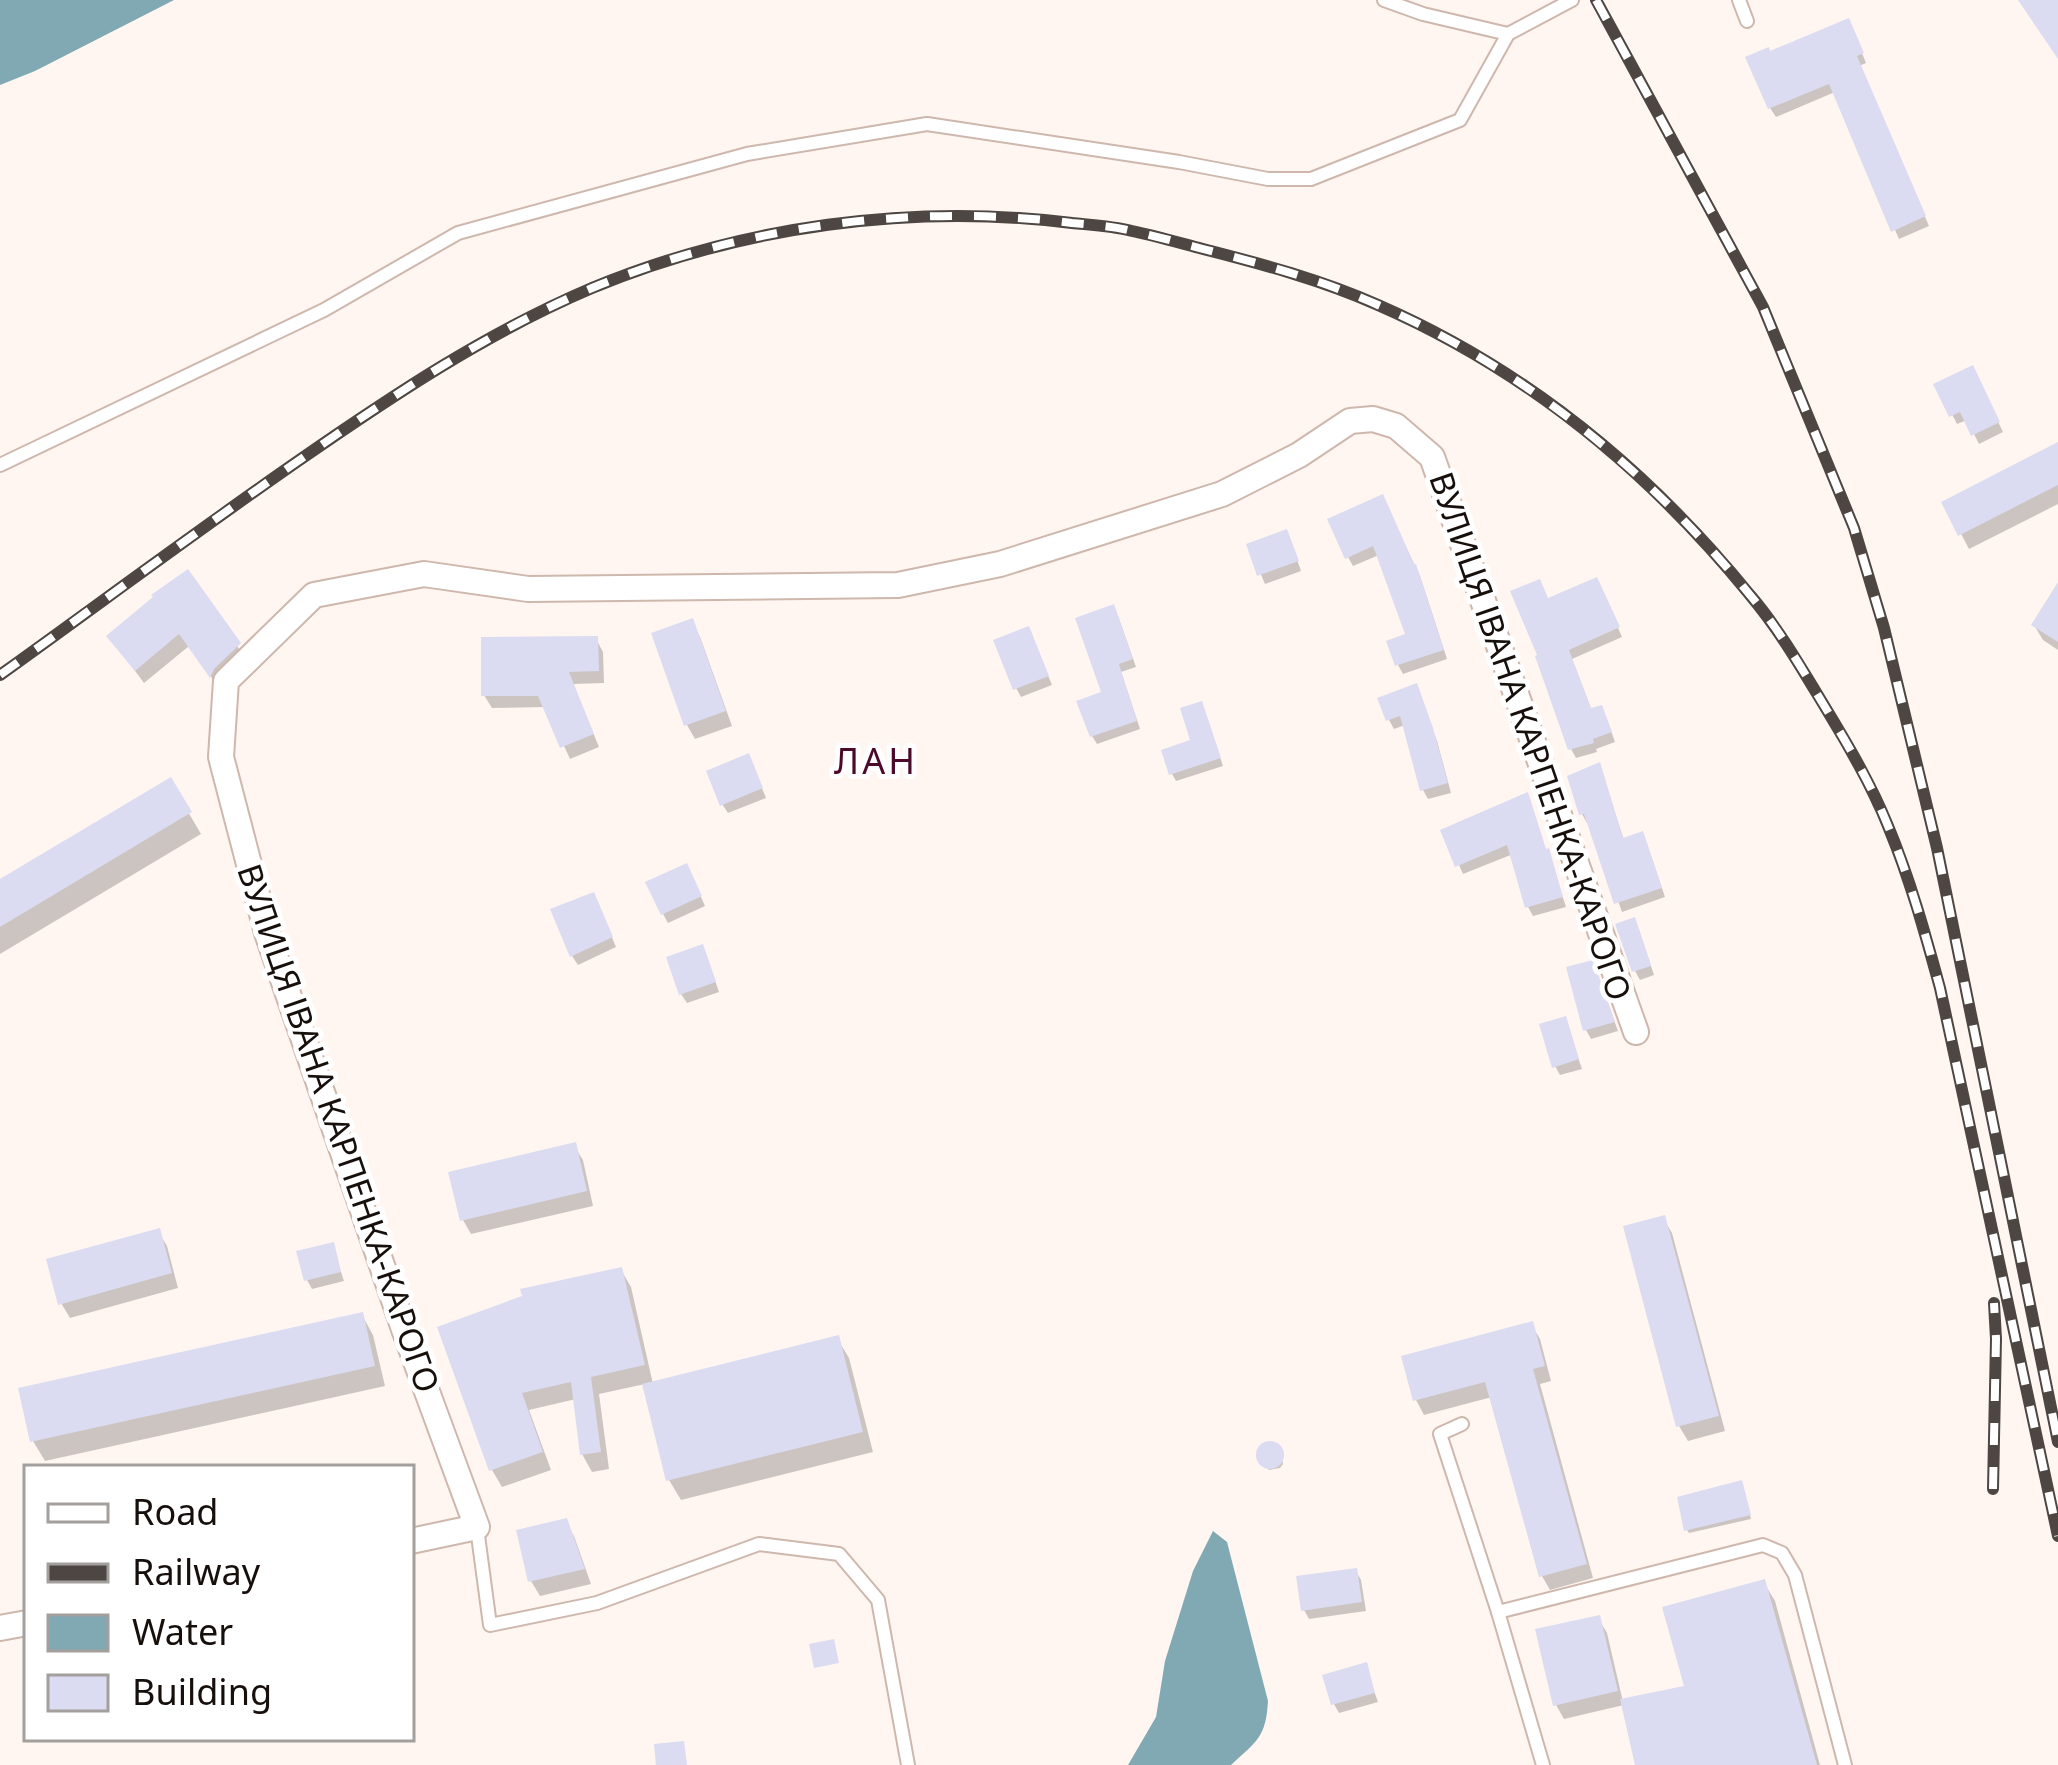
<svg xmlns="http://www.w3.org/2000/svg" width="2058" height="1765" viewBox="0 0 2058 1765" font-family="'Noto Sans',sans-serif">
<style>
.water{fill:#81a9b4}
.shadow{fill:#0003}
.building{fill:#dbdbf1}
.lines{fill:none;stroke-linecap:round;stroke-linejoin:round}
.service-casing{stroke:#ceb7ad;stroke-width:16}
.minor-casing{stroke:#ceb7ad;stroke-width:28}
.service{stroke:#fff;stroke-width:12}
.minor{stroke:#fff;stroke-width:24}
.rail-casing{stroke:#4d4642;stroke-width:12}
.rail{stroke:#fff;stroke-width:8;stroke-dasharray:22;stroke-linecap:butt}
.labels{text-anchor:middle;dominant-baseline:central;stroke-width:10;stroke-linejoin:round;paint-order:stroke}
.street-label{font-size:33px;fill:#160f0b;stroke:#fff}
.neighbourhood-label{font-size:36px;letter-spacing:3px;fill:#4c0a2b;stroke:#fff}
</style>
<rect width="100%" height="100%" fill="#fff6f1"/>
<!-- water -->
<g class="water">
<polygon points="0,0 174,0 35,71 0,85"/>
<path d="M1213 1531 1227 1542 1268 1701C1266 1737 1257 1741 1231 1765H1128L1156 1717 1165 1661 1193 1571Z"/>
</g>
<!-- shadow -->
<g class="shadow">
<polygon points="1853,31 1866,63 1859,66 1929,226 1899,239 1835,92 1776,117 1770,108"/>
<polygon points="1977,378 2003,432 1979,444 1967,420 1957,424 1937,385"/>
<polygon points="2058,445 2058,504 1969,549 1945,503"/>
<polygon points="1382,498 1420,576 1447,659 1403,674 1398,665 1409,636 1379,555 1353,566 1348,557"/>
<polygon points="1291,542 1301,571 1265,584 1249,546"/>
<polygon points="187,573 246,659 219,688 189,646 144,683 110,637"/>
<polygon points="2058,587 2058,650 2043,640 2034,625"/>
<polygon points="1601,590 1622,637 1572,659 1592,711 1606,717 1615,742 1596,749 1597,752 1576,758 1571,749 1548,602"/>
<polygon points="1118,616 1136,667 1121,672 1140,729 1097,744 1092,736 1105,693"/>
<polygon points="691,622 700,637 732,726 695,739 687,725"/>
<polygon points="596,639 603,652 604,683 573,684 599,747 570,759 546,707 492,708 484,695"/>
<polygon points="1033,639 1052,685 1021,697 1016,688"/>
<polygon points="1420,696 1437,741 1451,793 1428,799 1423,790 1405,725 1394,729 1389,720"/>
<polygon points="1205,712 1223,766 1176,781 1172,774 1194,742"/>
<polygon points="1599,765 1624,840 1647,844 1665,897 1622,912 1590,822 1587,823 1582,814"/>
<polygon points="753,766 766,798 728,813 722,804"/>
<polygon points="170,781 201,834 0,954 0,883"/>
<polygon points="1444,831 1548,852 1566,907 1533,916 1528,907 1513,854 1463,874"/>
<polygon points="691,875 705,906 668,923 663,914"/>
<polygon points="598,904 616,947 578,965 572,956"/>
<polygon points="1639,930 1654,975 1640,980 1635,971"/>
<polygon points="707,957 719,992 687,1003 681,994"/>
<polygon points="1597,973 1618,1031 1591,1039 1586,1030"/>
<polygon points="1565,1020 1582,1069 1560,1075 1555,1066"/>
<polygon points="574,1146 583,1160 593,1206 471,1234 463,1220"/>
<polygon points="1663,1218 1672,1233 1725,1431 1688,1441 1679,1426 1626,1228"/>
<polygon points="158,1231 167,1246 178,1288 70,1318 61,1303"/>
<polygon points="332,1245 344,1281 312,1289 307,1280"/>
<polygon points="621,1270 631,1287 653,1384 837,1338 849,1358 873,1452 681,1500 669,1480 645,1384 599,1394 609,1469 592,1472 582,1454 576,1399 529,1410 551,1470 502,1487 492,1470 441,1329"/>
<polygon points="362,1315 373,1335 385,1386 45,1461 33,1441"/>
<polygon points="1531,1324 1540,1339 1551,1381 1540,1384 1593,1578 1550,1590 1542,1576 1492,1397 1424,1415 1416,1400"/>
<polygon points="1267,1444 1278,1448 1281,1453 1283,1464 1280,1468 1269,1470 1262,1462 1259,1457 1263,1446"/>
<polygon points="1743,1487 1751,1519 1689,1533 1687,1530"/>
<polygon points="565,1522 574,1536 591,1584 540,1596 531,1581"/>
<polygon points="1356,1571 1361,1580 1366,1611 1309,1619 1304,1610"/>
<polygon points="1764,1583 1775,1601 1820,1765 1638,1765 1624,1705 1564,1719 1556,1705 1598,1618 1607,1633 1623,1702 1688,1688"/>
<polygon points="1365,1666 1378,1702 1339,1713 1334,1704"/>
</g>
<!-- building -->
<g class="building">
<polygon points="2018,0 2058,0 2058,59"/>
<polygon points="1849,18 1864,53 1857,56 1926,216 1891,232 1829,84 1768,109 1745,57 1769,47 1770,51"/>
<polygon points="1973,365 2000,422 1971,436 1960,412 1949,417 1933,384"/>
<polygon points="2058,442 2058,485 1958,536 1941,502"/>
<polygon points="1383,494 1414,564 1416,564 1444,650 1395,666 1386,641 1405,634 1373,546 1345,559 1327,519"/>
<polygon points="1287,529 1299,561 1257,576 1246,544"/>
<polygon points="188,569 241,643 214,669 210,678 179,634 135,671 106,636 153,597 151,595"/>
<polygon points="1597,577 1620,627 1569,650 1591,708 1602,705 1612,732 1593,739 1594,743 1568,750 1535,656 1537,655 1510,591 1540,579 1548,598"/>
<polygon points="2058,582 2058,642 2031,625"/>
<polygon points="1114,604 1133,659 1119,664 1137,721 1090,737 1076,701 1101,692 1075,618"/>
<polygon points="693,618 726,711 684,726 651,633"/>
<polygon points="1029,626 1049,676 1013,690 993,640"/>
<polygon points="598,636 599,671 569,672 594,734 560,748 538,696 481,696 481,637"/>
<polygon points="1417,683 1433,728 1448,783 1420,791 1400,716 1386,721 1377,698"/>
<polygon points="1202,701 1221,758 1169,775 1161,750 1190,740 1180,708"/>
<polygon points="749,753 763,788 720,806 706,771"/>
<polygon points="1600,762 1623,838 1643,831 1662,888 1614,904 1584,814 1579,815 1567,776"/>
<polygon points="171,777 192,812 0,927 0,879"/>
<polygon points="1528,792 1546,849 1549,848 1563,897 1525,908 1507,845 1455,867 1440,830"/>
<polygon points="687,863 702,896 661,915 645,882"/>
<polygon points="594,892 613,937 570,957 550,909"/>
<polygon points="1635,917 1651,966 1632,972 1615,924"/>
<polygon points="703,944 716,982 679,995 666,957"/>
<polygon points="1593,960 1615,1022 1583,1031 1566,967"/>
<polygon points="1566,1016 1579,1059 1552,1068 1539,1024"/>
<polygon points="576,1142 587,1191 460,1221 448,1172"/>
<polygon points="1665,1215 1719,1416 1676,1427 1623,1226"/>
<polygon points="160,1228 172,1273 58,1305 46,1259"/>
<polygon points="334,1242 341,1272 304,1281 296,1251"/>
<polygon points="622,1267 645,1365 591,1377 601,1452 580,1455 571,1382 522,1393 543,1452 489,1471 437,1327 522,1296 520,1289"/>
<polygon points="363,1312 375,1366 30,1442 18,1388"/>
<polygon points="1533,1321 1545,1366 1533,1369 1587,1564 1539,1577 1485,1382 1413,1401 1401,1356"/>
<polygon points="839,1335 863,1432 666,1481 642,1384"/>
<circle cx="1270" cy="1455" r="14"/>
<polygon points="1742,1480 1751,1515 1684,1531 1677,1497"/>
<polygon points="567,1518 585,1569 528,1582 516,1530"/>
<polygon points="1357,1568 1362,1602 1301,1611 1296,1576"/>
<polygon points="1765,1579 1817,1765 1635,1765 1620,1699 1684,1686 1662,1607"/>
<polygon points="1600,1615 1618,1691 1553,1706 1535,1629"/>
<polygon points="834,1639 839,1663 814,1668 809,1644"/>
<polygon points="1367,1662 1375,1693 1331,1705 1322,1675"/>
<polygon points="684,1741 687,1765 656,1765 654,1744"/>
</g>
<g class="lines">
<!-- service casing -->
<g class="service-casing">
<g id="service">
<polyline points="1384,0 1423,14 1508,34"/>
<polyline points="1739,0 1747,21"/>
<polyline points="0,465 324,310 458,233 747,154 927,124 1179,162 1268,179 1311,179 1460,120 1508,34 1572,0"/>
<polyline points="1462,1424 1440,1434 1498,1612 1543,1765"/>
<polyline points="477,1528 490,1625 597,1603 759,1544 839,1554 878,1600 908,1765"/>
<polyline points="1498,1612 1763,1545 1782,1553 1795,1575 1845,1765"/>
</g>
</g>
<!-- minor casing -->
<g class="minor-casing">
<g id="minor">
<polyline points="411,1541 477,1527 405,1332 267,933 221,757 226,681 314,595 424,574 528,589 898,585 1000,564 1222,494 1299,455 1350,421 1373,419 1396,426 1432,457 1636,1032"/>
<polyline points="0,1628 27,1623"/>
</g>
</g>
<!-- service -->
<use href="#service" class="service"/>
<!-- minor -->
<use href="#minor" class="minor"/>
<!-- rail casing -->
<g class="rail-casing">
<g id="rail">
<polyline points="1596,0 1763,307 1854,528 1884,628 1937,848 2058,1442"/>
<path d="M0 675C99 604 197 531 298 461 392 396 486 333 592 288 742 226 911 203 1072 223 1092 225 1112 226 1132 231 1156 236 1180 243 1203 249 1262 264 1322 280 1378 305 1525 369 1649 471 1750 595 1779 629 1802 669 1825 707 1848 745 1871 784 1888 826 1910 879 1925 933 1940 988L2058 1536"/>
<polyline points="1993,1489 1996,1339 1994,1303"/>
</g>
</g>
<!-- rail -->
<use href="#rail" class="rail"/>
</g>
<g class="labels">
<!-- street labels -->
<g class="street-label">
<text transform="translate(1531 736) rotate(71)">ВУЛИЦЯ ІВАНА КАРПЕНКА-КАРОГО</text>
<text transform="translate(339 1128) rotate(71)">ВУЛИЦЯ ІВАНА КАРПЕНКА-КАРОГО</text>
</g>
<!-- neighbourhood labels -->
<g class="neighbourhood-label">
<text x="876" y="760">ЛАН</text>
</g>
</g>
<!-- legend -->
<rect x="24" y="1465" width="390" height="276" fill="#ffffff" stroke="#a29f9d" stroke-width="3"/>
<rect x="48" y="1504" width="60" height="18" fill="#ffffff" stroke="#a29f9d" stroke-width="3"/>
<text x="132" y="1525" font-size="36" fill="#160f0b">Road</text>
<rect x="48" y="1564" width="60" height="18" fill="#4d4642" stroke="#a29f9d" stroke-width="3"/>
<text x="132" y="1585" font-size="36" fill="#160f0b">Railway</text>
<rect x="48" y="1615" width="60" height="36" fill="#81a9b4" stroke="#a29f9d" stroke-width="3"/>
<text x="132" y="1645" font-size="36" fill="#160f0b">Water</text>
<rect x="48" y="1675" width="60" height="36" fill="#dbdbf1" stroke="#a29f9d" stroke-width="3"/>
<text x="132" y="1705" font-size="36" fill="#160f0b">Building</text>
</svg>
